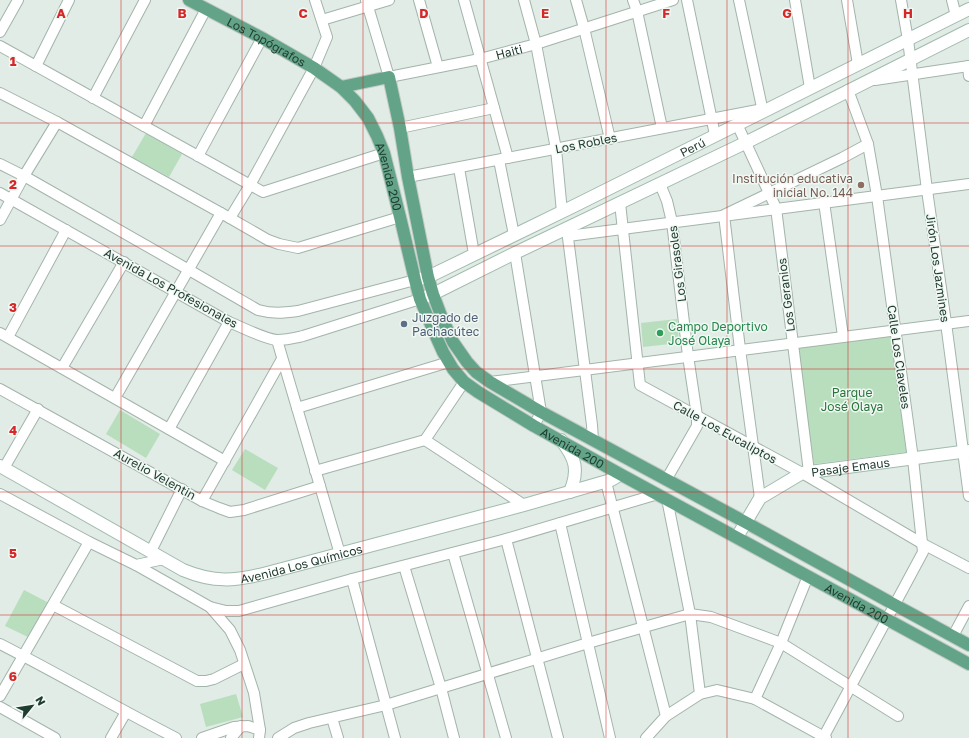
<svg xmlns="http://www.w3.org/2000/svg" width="969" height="738" viewBox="0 0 969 738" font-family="'Golos Text',sans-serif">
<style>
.green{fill:#b8debd}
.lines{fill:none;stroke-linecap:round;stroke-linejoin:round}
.street-casing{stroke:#a3b4ab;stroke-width:12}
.secondary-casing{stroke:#a1bbae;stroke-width:14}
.primary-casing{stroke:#c1c9c5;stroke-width:14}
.street{stroke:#fff;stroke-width:10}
.secondary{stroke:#fff;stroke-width:12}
.primary{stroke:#63a489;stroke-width:12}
.grid{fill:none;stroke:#d62828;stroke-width:1;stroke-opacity:0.55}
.education-dot{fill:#8d6e63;stroke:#f1f8f4;stroke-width:1.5}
.service-dot{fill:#5c6f8a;stroke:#f1f8f4;stroke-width:1.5}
.leisure-dot{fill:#2e9e5b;stroke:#f1f8f4;stroke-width:1.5}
.labels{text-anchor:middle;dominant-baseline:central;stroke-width:3;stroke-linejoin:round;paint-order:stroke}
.street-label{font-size:12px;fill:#203d31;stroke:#f1f8f4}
.education-label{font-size:12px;fill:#785e54;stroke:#f1f8f4;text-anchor:end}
.service-label{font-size:12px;fill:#4e5e75;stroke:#f1f8f4;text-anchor:start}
.leisure-label{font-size:12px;fill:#27864d;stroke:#f1f8f4;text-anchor:start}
.park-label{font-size:12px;fill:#28763b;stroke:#f1f8f4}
.grid-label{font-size:13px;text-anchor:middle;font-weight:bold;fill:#d62828;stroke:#f1f8f4;stroke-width:3;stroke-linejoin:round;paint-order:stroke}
</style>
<rect width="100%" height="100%" fill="#e0ece5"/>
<!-- green -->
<g class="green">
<polygon points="146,133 182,154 169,177 132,157"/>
<polygon points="677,319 679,343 643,347 641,323"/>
<polygon points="890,333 907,452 814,464 797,346"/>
<polygon points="120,410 160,434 146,458 106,434"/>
<polygon points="245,449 278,468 265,490 232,470"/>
<polygon points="24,590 49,603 30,638 5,626"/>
<polygon points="236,694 243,717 206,727 200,704"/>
</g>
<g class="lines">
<!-- street casing -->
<g class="street-casing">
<g id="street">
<path id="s1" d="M366 0 389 77 480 59 536 44 673 0"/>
<polyline points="419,0 438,67"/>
<polyline points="464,0 508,158"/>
<polyline points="524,0 536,44 556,149 562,212"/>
<polyline points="576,0 584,28 610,139"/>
<polyline points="633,0 637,11 662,128"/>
<polyline points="687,0 715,135"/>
<polyline points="739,0 763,112"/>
<polyline points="795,0 810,88"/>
<polyline points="847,0 858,64"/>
<polyline points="901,0 908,40 927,190 946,323 969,496"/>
<polyline points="952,0 956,16"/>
<polyline points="322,20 389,0"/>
<polyline points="0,32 18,0"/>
<polyline points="0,46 263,192 384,153"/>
<polyline points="36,66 69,0"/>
<polyline points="968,66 969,76"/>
<polyline points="875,80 969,66"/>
<polyline points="0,93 57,122 221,213 268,240 279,244 298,248 400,217"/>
<polyline points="93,98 145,0"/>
<polyline points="737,124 769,193 776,208 809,472"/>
<polyline points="144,126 206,9"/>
<polyline points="400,128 494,108"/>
<polyline points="198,156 262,38"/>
<polyline points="499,160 514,235"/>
<path d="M0 164 24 176 189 270 258 310C273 314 283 313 298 311L415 280"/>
<polyline points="459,168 474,254"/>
<polyline points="408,177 763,109"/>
<polyline points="660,184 667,201 672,222 688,356 697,416 697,426 666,480"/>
<path d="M0 193 229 322C242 327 264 339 277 340 286 340 294 338 303 336L420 299"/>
<polyline points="824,202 843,336"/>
<polyline points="620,203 640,385 802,473 923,544 969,568"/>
<polyline points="230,218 250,185 314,68 327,37 315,0"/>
<polyline points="0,220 24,176 57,122"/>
<polyline points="567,230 592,425 593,440"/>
<polyline points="568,236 969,184"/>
<polyline points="515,253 541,412 534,426"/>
<polyline points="0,333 225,461"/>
<polyline points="8,337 66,230"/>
<polyline points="277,340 340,554"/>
<polyline points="62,368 124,262"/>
<polyline points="490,382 969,321"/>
<polyline points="0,389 202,501 219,508 230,512 244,510 320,486"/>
<polyline points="115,398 221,213"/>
<polyline points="297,408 449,362"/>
<polyline points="169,429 229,322"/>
<polyline points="425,440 524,505"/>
<polyline points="4,468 38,409"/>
<polyline points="315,471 425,440 464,382"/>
<polyline points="606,482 666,716"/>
<polyline points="0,494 89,542 136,565 164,559"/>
<polyline points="760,498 740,349 724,215 842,158 868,144"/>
<polyline points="667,499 690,614 700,694"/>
<polyline points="202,501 282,359"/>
<polyline points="560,523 610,738"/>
<polyline points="506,539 558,738"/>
<polyline points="151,551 182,489"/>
<polyline points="453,553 506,738"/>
<polyline points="136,565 210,607 230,630 240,650 254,693 260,730 259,738"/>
<polyline points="404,566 441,688 454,738"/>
<polyline points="352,579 395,738"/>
<polyline points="53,605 197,681 206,681 214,679 244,664"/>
<polyline points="210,607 226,611 239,611 253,607 352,579 506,539 658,494"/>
<polyline points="953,636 969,606"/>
<path d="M0 644C59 674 117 708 176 738"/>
<polyline points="0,696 89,542"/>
<polyline points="755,699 781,643 808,576"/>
<polyline points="0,707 55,738"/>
<polyline points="332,718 338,738"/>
<polyline points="824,736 923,552 913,459 877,196 868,144 848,90"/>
<polyline points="111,738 126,712"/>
<polyline points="202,738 234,727 248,726 260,730"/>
<polyline points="231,738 241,726"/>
<polyline points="278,738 294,728 309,723 386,705 441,688 588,643 690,614 711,617 781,643 898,716"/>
<polyline points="646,738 666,716 700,694 717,690 755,699 826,738"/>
</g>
</g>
<!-- secondary casing -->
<g class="secondary-casing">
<g id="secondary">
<path id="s2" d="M415 280 428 277 574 206 969 9"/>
<polyline points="420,299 433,294 515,253 745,143 969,30"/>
<path d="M561 440C576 459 579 470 570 492"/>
<path id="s3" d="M0 466 183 570C214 583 235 581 267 573L524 505 611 480 616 477 618 473"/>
<path id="s4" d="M737 537 760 498 802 473 969 451"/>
</g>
</g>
<!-- primary casing -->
<g class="primary-casing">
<g id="primary">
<path id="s5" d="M189 0 262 38 314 68 341 87 355 101 368 118 377 136 384 153 400 217 415 280 420 299 434 332 443 352 453 369 464 382 478 392 534 426 618 473 969 664"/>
<polyline points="341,87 389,77 400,128 408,177 428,277 433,294 442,318 453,342 467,362 476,372 490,382 541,412 745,522 895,605 969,645"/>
</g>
</g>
<!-- street -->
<use href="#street" class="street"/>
<!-- secondary -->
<use href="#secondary" class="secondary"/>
<!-- primary -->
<use href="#primary" class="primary"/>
</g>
<!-- grid -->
<path class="grid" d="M121 0V738M242 0V738M363 0V738M484 0V738M606 0V738M727 0V738M848 0V738M0 123H969M0 246H969M0 369H969M0 492H969M0 615H969"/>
<!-- markers -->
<circle class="education-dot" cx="861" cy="185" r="4"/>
<circle class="service-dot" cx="404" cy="324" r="4"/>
<circle class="leisure-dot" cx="660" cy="333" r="4"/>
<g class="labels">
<!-- street labels -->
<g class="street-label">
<text stroke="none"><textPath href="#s5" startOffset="88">Los Topógrafos</textPath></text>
<text stroke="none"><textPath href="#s1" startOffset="203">Haiti</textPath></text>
<text transform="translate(586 143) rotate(-11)">Los Robles</text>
<text stroke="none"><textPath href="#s2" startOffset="308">Perú</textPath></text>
<text stroke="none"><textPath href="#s5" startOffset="279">Avenida 200</textPath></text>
<text transform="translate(677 264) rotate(-97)">Los Girasoles</text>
<text transform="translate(938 268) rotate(82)">Jirón Los Jazmines</text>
<text transform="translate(171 288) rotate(29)">Avenida Los Profesionales</text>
<text transform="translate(786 295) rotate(-97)">Los Geranios</text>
<text transform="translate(899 357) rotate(82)">Calle Los Claveles</text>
<text transform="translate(725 432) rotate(29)">Calle Los Eucaliptos</text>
<text stroke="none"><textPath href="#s5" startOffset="627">Avenida 200</textPath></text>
<text stroke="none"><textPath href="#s4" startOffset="143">Pasaje Emaus</textPath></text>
<text transform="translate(155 474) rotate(29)">Aurelio Velentin</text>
<text stroke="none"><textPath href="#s3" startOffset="332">Avenida Los Químicos</textPath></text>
<text stroke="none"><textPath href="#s5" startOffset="951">Avenida 200</textPath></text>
</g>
<!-- education labels -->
<g class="education-label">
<text x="853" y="178">Institución educativa<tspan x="853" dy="14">inicial No. 144</tspan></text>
</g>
<!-- service labels -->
<g class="service-label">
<text x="412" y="317">Juzgado de<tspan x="412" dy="14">Pachacútec</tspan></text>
</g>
<!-- leisure labels -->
<g class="leisure-label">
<text x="668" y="326">Campo Deportivo<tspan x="668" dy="14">José Olaya</tspan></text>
</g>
<!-- park labels -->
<g class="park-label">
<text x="852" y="392">Parque<tspan x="852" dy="14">José Olaya</tspan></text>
</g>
</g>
<g class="grid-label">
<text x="61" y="18">A</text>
<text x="182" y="18">B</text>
<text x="303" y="18">C</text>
<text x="424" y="18">D</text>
<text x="545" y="18">E</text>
<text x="666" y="18">F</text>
<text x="787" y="18">G</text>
<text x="908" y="18">H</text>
<text x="13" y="66">1</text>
<text x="13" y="189">2</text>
<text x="13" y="312">3</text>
<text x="13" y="435">4</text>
<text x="13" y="558">5</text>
<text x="13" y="681">6</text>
</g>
<!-- north arrow -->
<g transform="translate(32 706) rotate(60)" stroke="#f1f8f4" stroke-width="3" paint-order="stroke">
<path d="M0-3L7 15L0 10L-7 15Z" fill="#203d31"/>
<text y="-6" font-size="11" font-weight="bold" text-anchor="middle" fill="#203d31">N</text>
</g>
</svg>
